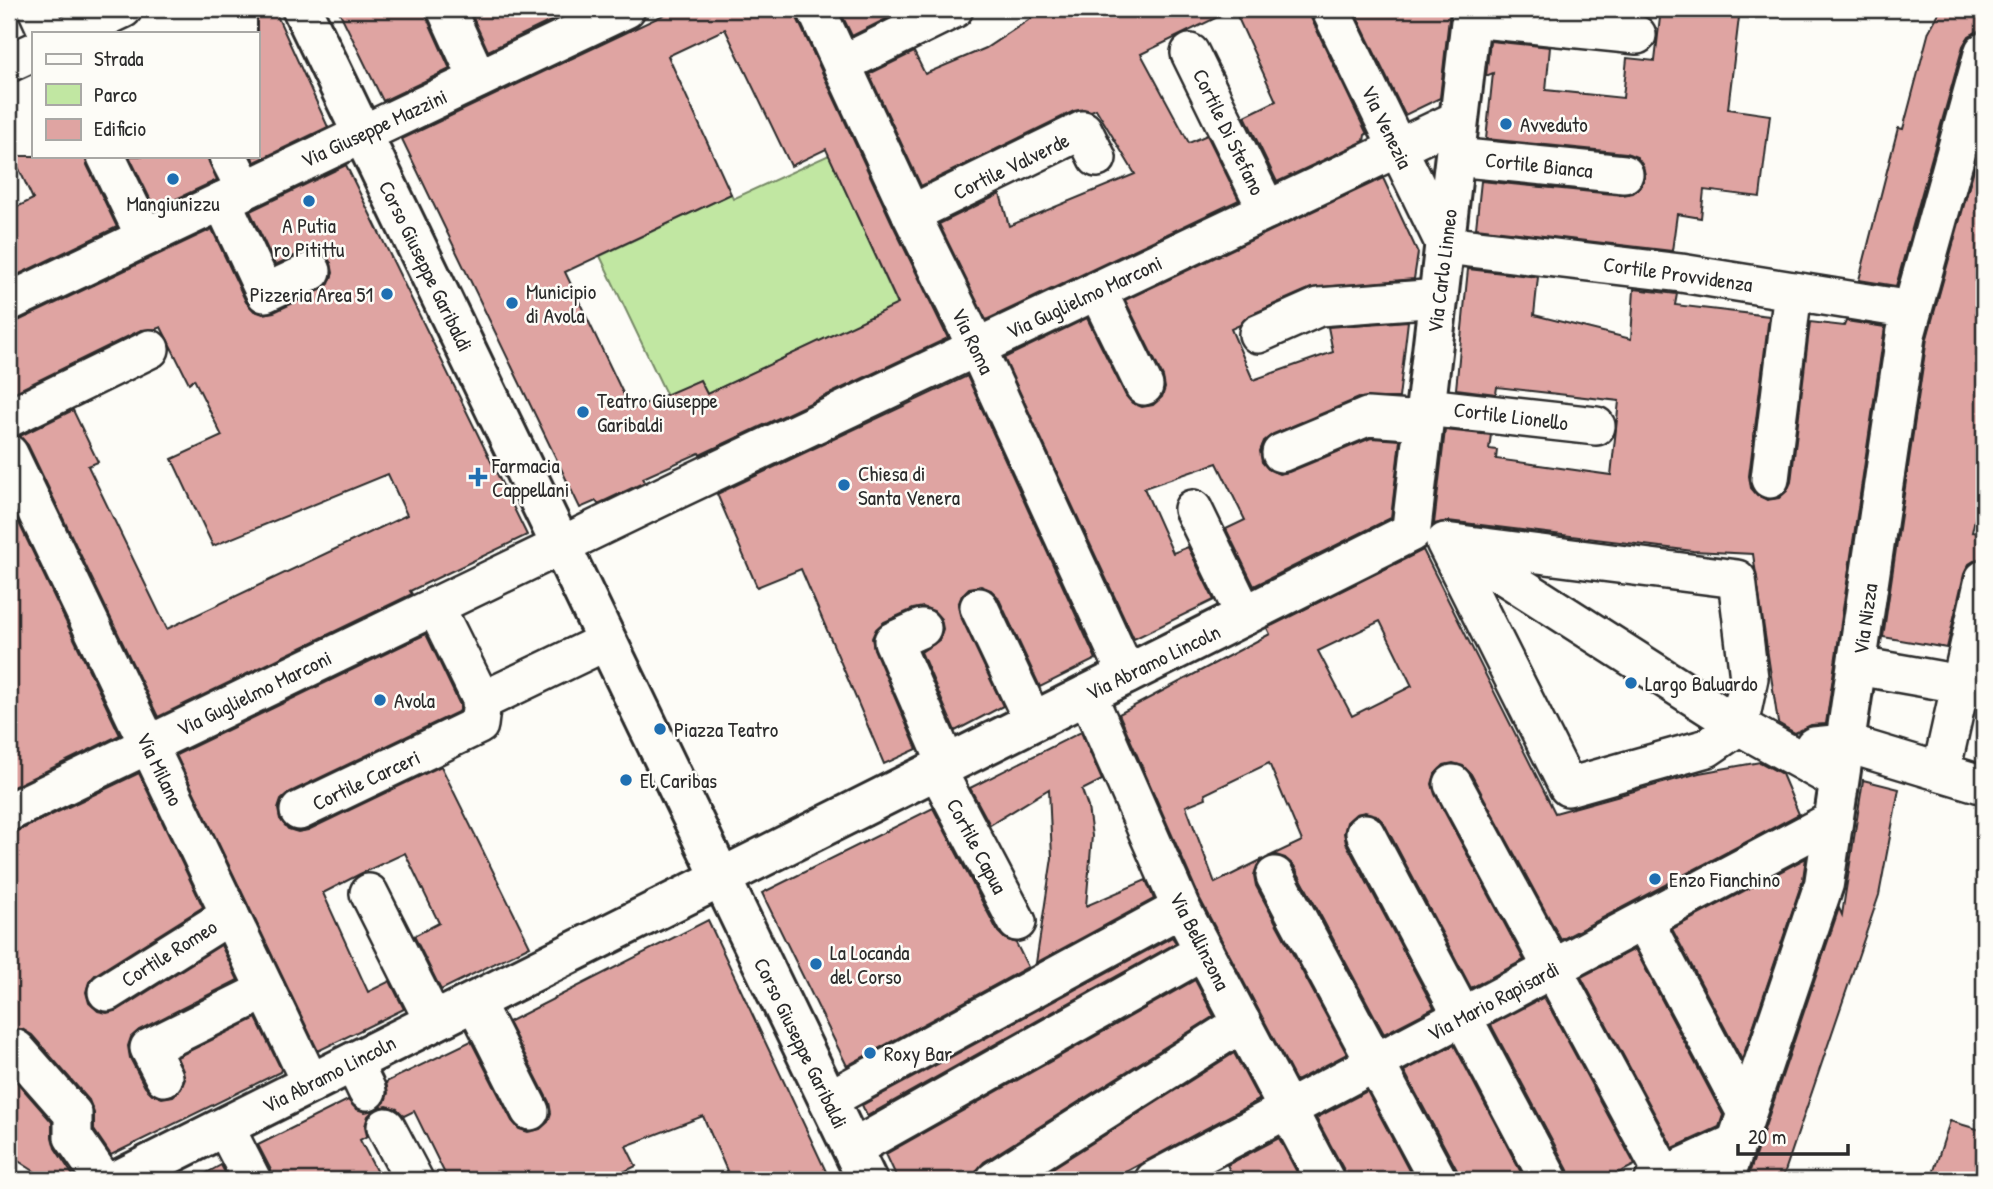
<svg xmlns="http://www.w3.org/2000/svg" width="1993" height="1189" viewBox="0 0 1993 1189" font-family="'Patrick Hand',sans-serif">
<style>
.green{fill:#c1e7a2;stroke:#768966;stroke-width:2}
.building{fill:#dfa4a2;stroke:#2b2b2b;stroke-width:2;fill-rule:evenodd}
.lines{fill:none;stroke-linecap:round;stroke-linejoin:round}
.minor-casing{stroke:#2b2b2b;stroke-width:42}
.tertiary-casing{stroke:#2b2b2b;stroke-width:44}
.secondary-casing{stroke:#2b2b2b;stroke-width:44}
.minor{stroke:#fdfcf7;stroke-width:37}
.tertiary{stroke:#fdfcf7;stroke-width:38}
.secondary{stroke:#fdfcf7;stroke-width:38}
.poi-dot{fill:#1f6fb2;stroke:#fdfcf7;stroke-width:2.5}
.labels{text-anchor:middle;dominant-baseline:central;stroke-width:5;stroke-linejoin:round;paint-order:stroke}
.poi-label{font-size:21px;fill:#2b2b2b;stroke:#fdfcf7;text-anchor:start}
.street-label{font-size:21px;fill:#2b2b2b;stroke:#fdfcf7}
</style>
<rect width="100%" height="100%" fill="#fdfcf7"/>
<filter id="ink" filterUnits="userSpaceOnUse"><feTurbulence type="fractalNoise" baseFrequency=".0143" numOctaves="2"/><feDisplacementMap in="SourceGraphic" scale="14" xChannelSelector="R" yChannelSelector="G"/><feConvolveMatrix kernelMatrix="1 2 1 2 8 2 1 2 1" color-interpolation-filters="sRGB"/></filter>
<g filter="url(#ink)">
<!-- green -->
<polygon class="green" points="829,155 898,305 707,394 700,380 667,396 600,256 731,194 733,199"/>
<!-- building -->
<g class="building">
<polygon points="257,9 274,9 328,127 255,162 251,156 257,156"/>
<polygon points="338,9 425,9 427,18 450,69 383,101"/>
<polygon points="469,9 553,9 557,18 488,51"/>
<path d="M676 9H795L797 18 892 223 948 338 700 455 699 453 643 478 645 482 598 504 596 501 580 508 402 139ZM725 29 791 166 826 149 898 304 707 394 700 380 631 410 565 272 731 194 668 56Z"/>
<polygon points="839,9 893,9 896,14 852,36"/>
<polygon points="1045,9 1309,9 1311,18 1367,134 1365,135 1364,141 1277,182 1245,116 1276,101 1234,9 1141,54 1189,143 1207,135 1239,200 986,320 939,224 1000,194 1009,226 1135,174 1096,109 1091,111 1084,109 1074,111 921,186 869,74 914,52 925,74 986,48"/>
<polygon points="1353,9 1450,9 1440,98 1405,115"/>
<polygon points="1661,9 1740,9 1728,109 1770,115 1760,197 1704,190 1701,218 1677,214 1672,251 1476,228 1481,181 1623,195 1633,193 1641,187 1645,175 1643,166 1637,157 1626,153 1486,139 1493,73 1486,76 1490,41 1550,47 1546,90 1623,98 1627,58 1655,61"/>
<polygon points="1941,9 1972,9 1972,12 1984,13 1984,31 1978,31 1969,36 1963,46 1896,286 1859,280 1898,128 1903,129 1929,31"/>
<polygon points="1984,133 1984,478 1972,532 1984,533 1984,559 1977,559 1969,564 1964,574 1947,648 1883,637 1927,338"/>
<polygon points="13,156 85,156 87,165 117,227 9,279 9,211 33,199"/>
<polygon points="129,156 207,156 217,180 155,209"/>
<polygon points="346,165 527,535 410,591 412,594 158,717 28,445 20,436 73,410 98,462 88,466 167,629 407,515 388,474 213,546 172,459 222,436 194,379 189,383 161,327 156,329 141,330 9,395 9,323 18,321 212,229 246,302 254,311 263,314 274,312 321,290 329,284 333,273 331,263 323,253 313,250 303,252 275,265 250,211"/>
<polygon points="1383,178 1418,253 1414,279 1311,288 1250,315 1240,325 1231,329 1253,380 1333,352 1328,327 1408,321 1399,398 1359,398 1273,434 1264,441 1260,451 1262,462 1268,469 1279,474 1289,472 1371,438 1400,440 1391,518 1254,586 1226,529 1245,520 1217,463 1144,488 1173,553 1188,547 1214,600 1134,639 1004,358 1087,318 1126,396 1132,403 1142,407 1153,405 1162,397 1165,388 1163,377 1125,300"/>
<polygon points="1468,269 1538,277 1534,315 1631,339 1634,289 1677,294 1675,305 1769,316 1749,476 1751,488 1757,495 1767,500 1779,498 1787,491 1791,482 1810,322 1844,326 1846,321 1885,327 1826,724 1811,725 1795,733 1778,723 1753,554 1693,551 1448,521 1434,524 1445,430 1491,435 1489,449 1497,450 1496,459 1611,475 1619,401 1497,387 1496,394 1456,389"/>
<polygon points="967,376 1096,659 1040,687 998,597 991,590 981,586 969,588 962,595 958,605 960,615 1003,706 955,731 921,652 939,640 943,629 941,619 934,611 923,607 913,609 884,622 876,629 872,638 874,649 917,749 884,764 801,569 757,587 717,494"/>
<polygon points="9,502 120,735 9,789"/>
<path d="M1423 550 1555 813 1699 773 1760 762 1782 774 1799 814 1561 940 1471 774 1463 766 1453 763 1444 765 1435 774 1432 784 1435 794 1524 960 1471 988 1384 823 1376 815 1365 812 1356 814 1347 822 1344 833 1346 843 1434 1008 1384 1034 1294 866 1285 858 1276 855 1268 857 1302 841 1269 763 1205 794 1206 798 1186 806 1215 883 1263 859 1257 866 1254 875 1256 886 1347 1054 1296 1081 1200 899 1119 714 1270 634 1267 628ZM1380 621 1412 686 1352 716 1318 651Z"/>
<polygon points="426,634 460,705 460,711 290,792 281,800 278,809 280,819 288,829 298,832 308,830 441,766 530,946 441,990 414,936 439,923 405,853 360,874 323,893 368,992 390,981 404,1009 318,1051 176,755"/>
<polygon points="1081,732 1102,780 1082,790 1088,807 1092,836 1086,906 1146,880 1154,899 1036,963 1052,858 1049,789 990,825 970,788"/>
<polygon points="139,773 203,907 95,975 89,982 86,992 89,1003 98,1011 107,1013 118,1010 221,945 238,980 139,1030 131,1037 128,1046 130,1058 145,1087 152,1094 162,1098 173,1096 181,1089 185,1079 177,1057 256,1018 281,1069 280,1072 111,1155 94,1130 94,1113 89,1100 32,1035 22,1029 9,1030 9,833 18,831"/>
<polygon points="1863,780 1899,789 1879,895 1782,1180 1747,1180 1839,908 1842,915"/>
<polygon points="933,808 998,932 1005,939 1016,943 1028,967 847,1066 762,893"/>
<polygon points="1806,858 1803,879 1742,1060 1672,929"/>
<polygon points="708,920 830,1180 731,1180 703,1116 626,1146 636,1166 607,1180 448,1180 414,1111 404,1116 397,1109 387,1106 379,1108 385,1102 388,1093 386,1082 471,1041 512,1121 519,1129 528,1132 540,1129 548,1122 551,1113 549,1102 508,1022"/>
<polygon points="1172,937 1176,943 867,1116 862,1105"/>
<polygon points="1635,949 1723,1115 1719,1127 1673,1148 1581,977"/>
<polygon points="1195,980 1214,1016 984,1162 977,1170 974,1180 898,1180 886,1154"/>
<polygon points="1544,997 1635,1165 1604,1180 1570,1180 1568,1170 1491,1025"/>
<polygon points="1454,1045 1525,1180 1459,1180 1457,1170 1404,1071"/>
<polygon points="1234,1053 1259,1100 1111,1180 1034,1180"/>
<polygon points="9,1073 52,1122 52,1137 55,1148 76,1180 48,1180 9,1155"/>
<polygon points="1367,1091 1414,1180 1346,1180 1344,1170 1316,1118"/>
<polygon points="348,1100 356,1109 365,1112 374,1110 368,1116 365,1126 367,1136 360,1140 381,1180 273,1180 271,1170 258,1145"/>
<polygon points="1950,1121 1984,1131 1984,1180 1931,1180"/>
<polygon points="1279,1138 1301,1180 1235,1180 1227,1165"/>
<polygon points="221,1165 229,1180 194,1180"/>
</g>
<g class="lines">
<!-- minor casing -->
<g class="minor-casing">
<g id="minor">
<polyline points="37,9 48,33"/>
<polyline points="446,9 478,79"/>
<polyline points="816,9 911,214 977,348 1127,675"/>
<polyline points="1330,9 1445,245 1681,273 1911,310"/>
<polyline points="1471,18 1637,35"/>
<polyline points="72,33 123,9"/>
<polyline points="1190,53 1267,210"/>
<polyline points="9,63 33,52"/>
<polyline points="842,64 954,9"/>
<polyline points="106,156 145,237"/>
<polyline points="228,156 245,189"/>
<polyline points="1455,157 1624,174"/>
<polyline points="222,201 265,293 312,271"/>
<polyline points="911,214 1083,130 1097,158"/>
<polyline points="1097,290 1144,386"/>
<polyline points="9,302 626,9"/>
<polyline points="1258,334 1319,307 1439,298"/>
<polyline points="1426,407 1596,426"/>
<polyline points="9,418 150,349"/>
<polyline points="1281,453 1367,417 1424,421"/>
<polyline points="9,454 311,1084"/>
<polyline points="1770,479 1793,291"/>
<polyline points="1193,509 1245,616"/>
<polygon points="1445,542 1737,579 1749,678 1739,726 1707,748 1568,787"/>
<polyline points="1461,551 1506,577 1739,726 1838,781"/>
<polyline points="1984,579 1941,772 1984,785"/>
<polyline points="435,606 482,701 607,641"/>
<polyline points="979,607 1033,721"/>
<polyline points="922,628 893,641 947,765"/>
<polyline points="1858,666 1960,684 1983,690"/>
<polyline points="1087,694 1181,908 1325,1180"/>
<polyline points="1814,746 1845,743 1941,772"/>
<polyline points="937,770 1017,922"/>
<polyline points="1453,784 1664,1175"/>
<polyline points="299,811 479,725 482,701"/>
<polyline points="9,812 678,489 1459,119"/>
<polyline points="1365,833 1549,1180"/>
<polyline points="1275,876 1438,1180"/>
<polyline points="369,893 434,1022"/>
<polyline points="1644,921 1746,1113"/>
<polyline points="107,992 230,915"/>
<polyline points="475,1002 530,1111"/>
<polyline points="16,1049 73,1114 73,1137 103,1180"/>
<polyline points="353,1062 367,1091"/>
<polyline points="164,1077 149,1048 266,990"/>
<polyline points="828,1100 1181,908"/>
<polyline points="225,1127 252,1180"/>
<polyline points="386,1127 414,1180"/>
<polyline points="852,1149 1204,951"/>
<polyline points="995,1180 1242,1023"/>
<polyline points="1154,1180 1831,821"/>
<polyline points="1654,1180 1737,1142"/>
</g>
</g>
<!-- tertiary casing -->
<g class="tertiary-casing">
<g id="tertiary">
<polyline points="302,9 867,1180"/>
<polyline points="1724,1180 1824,884 1906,333 1984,52"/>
</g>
</g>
<!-- secondary casing -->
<g class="secondary-casing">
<polyline id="secondary" points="118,1180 1411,532 1472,9"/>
</g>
<!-- minor -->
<use href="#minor" class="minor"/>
<!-- tertiary -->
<use href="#tertiary" class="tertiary"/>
<!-- secondary -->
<use href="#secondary" class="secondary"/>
</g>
</g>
<!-- markers -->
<g class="poi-dot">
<circle cx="1506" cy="124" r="7"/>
<circle cx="173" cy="179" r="7"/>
<circle cx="309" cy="201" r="7"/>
<circle cx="387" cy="294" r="7"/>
<circle cx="512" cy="303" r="7"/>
<circle cx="583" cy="412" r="7"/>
<path d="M474.5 466.5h7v7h7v7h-7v7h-7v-7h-7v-7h7z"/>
<circle cx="844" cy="485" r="7"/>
<circle cx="1631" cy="683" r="7"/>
<circle cx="380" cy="700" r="7"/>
<circle cx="660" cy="729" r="7"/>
<circle cx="626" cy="780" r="7"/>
<circle cx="1655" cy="879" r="7"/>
<circle cx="816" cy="964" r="7"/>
<circle cx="870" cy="1053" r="7"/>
</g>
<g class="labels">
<!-- poi labels -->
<g class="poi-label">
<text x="1520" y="124">Avveduto</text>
<text x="173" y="203" text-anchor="middle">Mangiunizzu</text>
<text x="309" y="225" text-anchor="middle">A Putia<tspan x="309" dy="24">ro Pitittu</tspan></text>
<text x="526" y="291">Municipio<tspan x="526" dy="24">di Avola</tspan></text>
<text x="373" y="294" text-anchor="end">Pizzeria Area 51</text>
<text x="597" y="400">Teatro Giuseppe<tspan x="597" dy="24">Garibaldi</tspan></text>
<text x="492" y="465">Farmacia<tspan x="492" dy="24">Cappellani</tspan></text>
<text x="858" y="473">Chiesa di<tspan x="858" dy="24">Santa Venera</tspan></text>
<text x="1645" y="683">Largo Baluardo</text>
<text x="394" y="700">Avola</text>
<text x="674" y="729">Piazza Teatro</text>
<text x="640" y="780">El Caribas</text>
<text x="1669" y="879">Enzo Fianchino</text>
<text x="830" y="952">La Locanda<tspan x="830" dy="24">del Corso</tspan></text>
<text x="884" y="1053">Roxy Bar</text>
</g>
<!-- street labels -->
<g class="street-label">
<text transform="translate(1387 127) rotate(64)">Via Venezia</text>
<text transform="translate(374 128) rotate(-25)">Via Giuseppe Mazzini</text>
<text transform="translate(1229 132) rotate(64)">Cortile Di Stefano</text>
<text transform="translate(1539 165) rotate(6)">Cortile Bianca</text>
<text transform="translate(1011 166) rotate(-26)">Cortile Valverde</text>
<text transform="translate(426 266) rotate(64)">Corso Giuseppe Garibaldi</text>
<text transform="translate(1442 271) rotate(-83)">Via Carlo Linneo</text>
<text transform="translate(1678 274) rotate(8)">Cortile Provvidenza</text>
<text transform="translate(1084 297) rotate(-25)">Via Guglielmo Marconi</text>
<text transform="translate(973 341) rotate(64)">Via Roma</text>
<text transform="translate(1511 416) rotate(7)">Cortile Lionello</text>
<text transform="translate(1865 619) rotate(-82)">Via Nizza</text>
<text transform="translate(1153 662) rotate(-26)">Via Abramo Lincoln</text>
<text transform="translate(254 693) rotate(-26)">Via Guglielmo Marconi</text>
<text transform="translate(160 769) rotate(64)">Via Milano</text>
<text transform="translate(366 780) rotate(-25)">Cortile Carceri</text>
<text transform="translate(977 846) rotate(62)">Cortile Capua</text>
<text transform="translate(1200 941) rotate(63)">Via Bellinzona</text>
<text transform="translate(169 953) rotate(-32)">Cortile Romeo</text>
<text transform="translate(1493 1001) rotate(-28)">Via Mario Rapisardi</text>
<text transform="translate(801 1043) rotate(64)">Corso Giuseppe Garibaldi</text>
<text transform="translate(329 1074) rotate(-27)">Via Abramo Lincoln</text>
</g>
</g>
<!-- margin -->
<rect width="1993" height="1189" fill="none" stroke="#fdfcf7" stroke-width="35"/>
<rect x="18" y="18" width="1958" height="1154" fill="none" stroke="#2b2b2b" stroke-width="2.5" filter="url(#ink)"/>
<!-- legend -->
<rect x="32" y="32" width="228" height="126" fill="#fdfcf7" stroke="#a9a8a5" stroke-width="2"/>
<rect x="46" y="54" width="35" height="10" fill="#fdfcf7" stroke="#a9a8a5" stroke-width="2"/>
<text x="94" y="66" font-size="21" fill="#2b2b2b">Strada</text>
<rect x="46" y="84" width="35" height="21" fill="#c1e7a2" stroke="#a9a8a5" stroke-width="2"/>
<text x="94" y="102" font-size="21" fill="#2b2b2b">Parco</text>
<rect x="46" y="119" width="35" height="21" fill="#dfa4a2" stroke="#a9a8a5" stroke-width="2"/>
<text x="94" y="136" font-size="21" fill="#2b2b2b">Edificio</text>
<!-- scale -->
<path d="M1738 1144v10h110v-10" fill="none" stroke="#2b2b2b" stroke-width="3.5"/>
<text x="1748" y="1144" font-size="21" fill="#2b2b2b" stroke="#fdfcf7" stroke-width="5" paint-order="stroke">20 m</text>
</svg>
